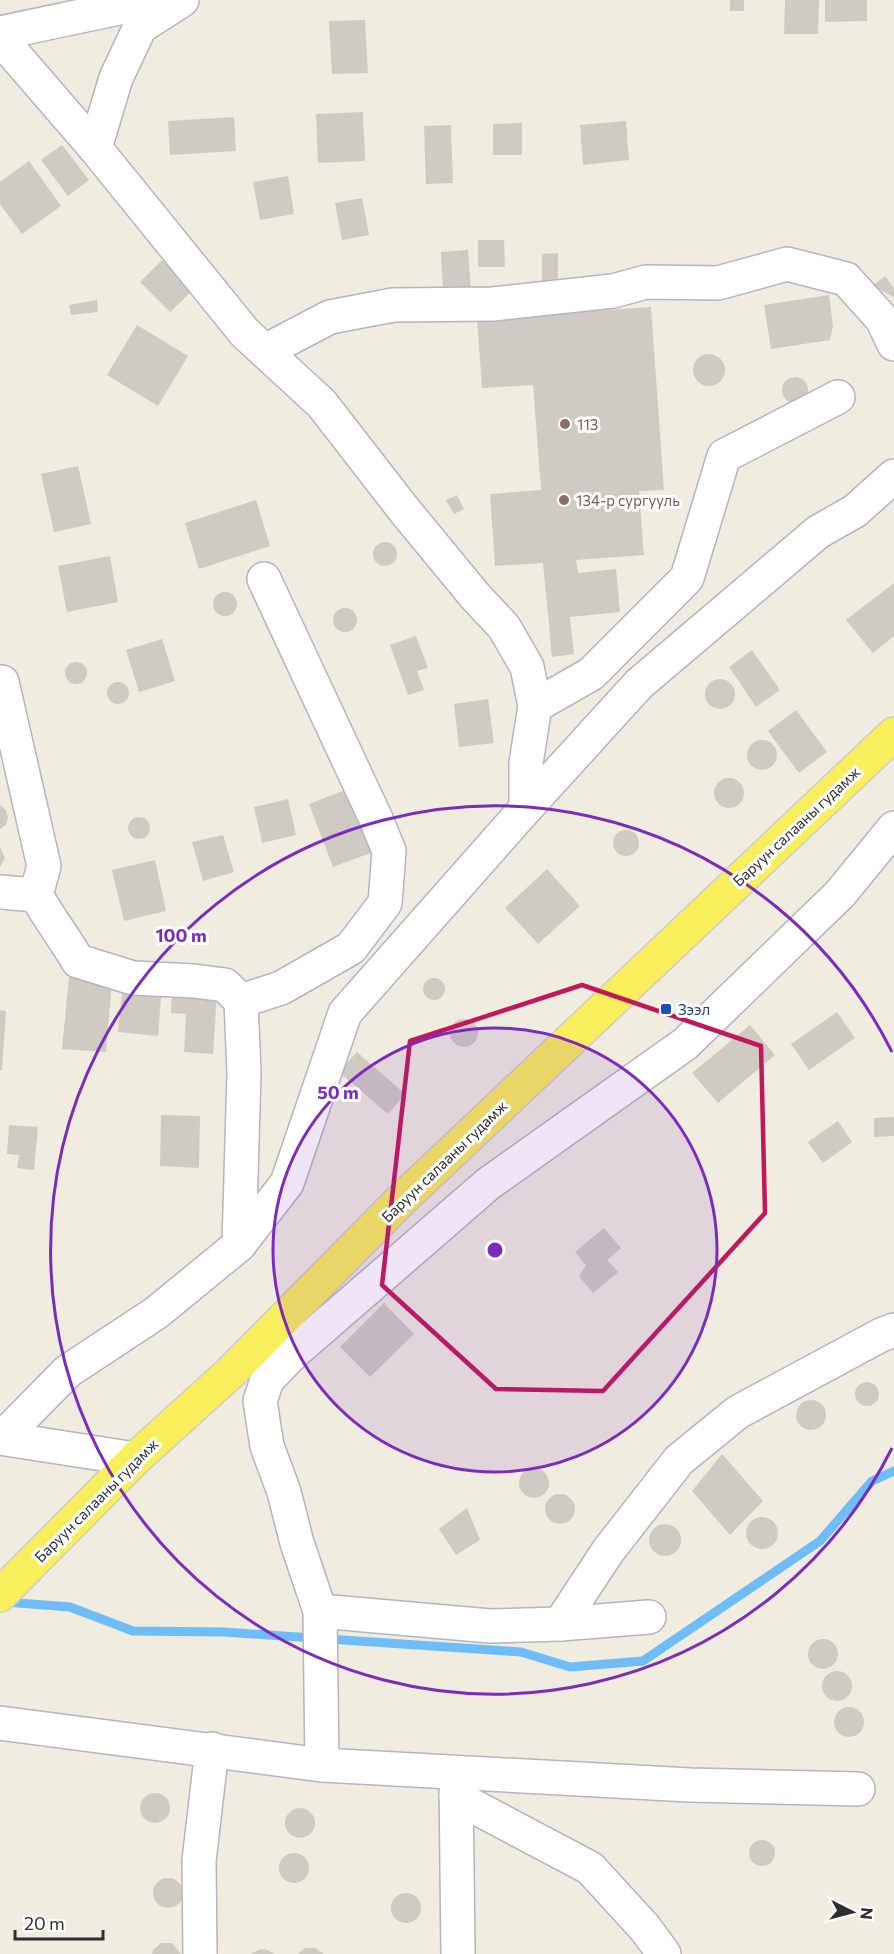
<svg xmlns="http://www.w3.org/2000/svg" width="894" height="1954" viewBox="0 0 894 1954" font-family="Commissioner,sans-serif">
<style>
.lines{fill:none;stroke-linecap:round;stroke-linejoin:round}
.stream{stroke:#6fbdf6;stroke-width:9}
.building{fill:#cfcbc2}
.minor-casing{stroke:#b4b4c2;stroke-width:36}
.major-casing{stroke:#cdcdcd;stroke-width:36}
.minor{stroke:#fff;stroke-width:33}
.major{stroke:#f9ee5c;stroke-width:33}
.marked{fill:none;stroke:#c2185b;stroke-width:4.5;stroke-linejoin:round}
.ring{fill:none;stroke:#7b2cbf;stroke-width:3}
.education-dot{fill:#8d6e63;stroke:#fff;stroke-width:2}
.transit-dot{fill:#1a4fb4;stroke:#fff;stroke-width:2}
.labels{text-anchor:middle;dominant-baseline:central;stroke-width:6;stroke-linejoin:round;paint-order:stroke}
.education-label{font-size:15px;fill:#785e54;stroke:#fff;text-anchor:start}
.street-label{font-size:15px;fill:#2e2e2e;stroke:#fff}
.transit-label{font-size:15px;fill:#164399;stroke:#fff;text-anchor:start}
.centre{fill:#7b2cbf;stroke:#fff;stroke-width:3}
.ring-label{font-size:18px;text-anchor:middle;font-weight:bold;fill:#7b2cbf;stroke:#fff;stroke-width:6;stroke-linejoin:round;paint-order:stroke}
</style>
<rect width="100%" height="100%" fill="#f0ece0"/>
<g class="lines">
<!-- stream -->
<polyline class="stream" points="5,1602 70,1607 133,1631 223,1632 521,1652 570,1667 643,1661 820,1541 872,1481 894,1471"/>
</g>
<!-- building -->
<g class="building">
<rect x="730" y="0" width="14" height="11"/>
<polygon points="785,0 819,0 818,34 784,34"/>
<polygon points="825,0 867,0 867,21 825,22"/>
<polygon points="365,20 368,73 332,74 329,21"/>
<polygon points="363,112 365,161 318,163 316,114"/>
<polygon points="234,117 236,151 170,155 168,121"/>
<polygon points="626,121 629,160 583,165 580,125"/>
<polygon points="522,123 522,155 493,155 493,124"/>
<polygon points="451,125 453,183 426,184 424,126"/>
<polygon points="62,145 89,180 68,196 41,160"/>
<polygon points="29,161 61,206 22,234 0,204 0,182"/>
<polygon points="288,176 294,214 260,220 253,182"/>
<polygon points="362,198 369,235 342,240 335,203"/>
<polygon points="478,240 504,240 505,267 478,267"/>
<polygon points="468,250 471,290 443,292 441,252"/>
<polygon points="558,253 558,281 542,281 542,254"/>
<polygon points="162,260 192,291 170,312 140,282"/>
<polygon points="885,276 894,288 894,297 872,286"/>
<polygon points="829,295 833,326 830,340 771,349 764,305"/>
<polygon points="97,300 98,312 71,315 69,305"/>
<polygon points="651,307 664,490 639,491 644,555 576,560 578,573 616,569 620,612 570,617 574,654 552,657 543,563 495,566 490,494 541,490 533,385 482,388 477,319"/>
<polygon points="137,325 188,356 158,406 107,375"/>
<circle cx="709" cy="370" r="16"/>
<circle cx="795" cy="390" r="13"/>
<polygon points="78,466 91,524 54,532 41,474"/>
<polygon points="457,495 464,509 454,514 446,500"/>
<polygon points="256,500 270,546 199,569 185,523"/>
<circle cx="385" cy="554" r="12"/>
<polygon points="110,556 118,602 67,612 58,566"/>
<polygon points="894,583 894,636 873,653 846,620"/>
<circle cx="225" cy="604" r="12"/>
<circle cx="345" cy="620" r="12"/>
<polygon points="416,636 428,668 417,671 424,690 408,695 390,645"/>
<polygon points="162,639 175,681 139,692 126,650"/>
<polygon points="752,650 780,690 756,707 729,667"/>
<circle cx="76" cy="673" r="11"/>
<circle cx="720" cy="694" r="15"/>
<circle cx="118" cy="693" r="11"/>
<polygon points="488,699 494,743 459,747 454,704"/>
<polygon points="796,710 827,752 799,773 768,731"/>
<circle cx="762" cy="755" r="15"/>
<circle cx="729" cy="793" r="15"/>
<polygon points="348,789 373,852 333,867 309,804"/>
<polygon points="288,799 296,835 262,843 254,807"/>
<polygon points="0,805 6,810 8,817 6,825 0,829"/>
<circle cx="139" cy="828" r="11"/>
<circle cx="626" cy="843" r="13"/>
<polygon points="223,835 234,872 203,881 192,842"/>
<polygon points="0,847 5,858 0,867"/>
<polygon points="155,860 166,911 124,921 112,870"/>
<polygon points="547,869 580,906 538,944 505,908"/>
<polygon points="69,977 112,980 106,1052 62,1049"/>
<circle cx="434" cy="989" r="11"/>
<polygon points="172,990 217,993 213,1054 184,1052 186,1014 171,1013"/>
<polygon points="122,993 161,997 158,1036 118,1032"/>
<polygon points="0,1010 6,1011 2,1070 0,1070"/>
<polygon points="837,1012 855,1038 809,1070 791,1044"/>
<circle cx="464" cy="1033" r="14"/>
<polygon points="750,1025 775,1055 718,1103 692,1073"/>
<polygon points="357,1052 405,1094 388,1114 339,1072"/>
<polygon points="161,1115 200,1116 199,1168 160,1166"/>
<polygon points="894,1117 894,1136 874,1137 874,1118"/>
<polygon points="838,1121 852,1142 823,1163 808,1142"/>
<polygon points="9,1125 38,1127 34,1170 17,1168 19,1155 7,1154"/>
<polygon points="604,1228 621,1248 607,1260 618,1272 593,1293 579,1276 586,1265 575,1252"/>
<polygon points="384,1303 414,1334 370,1377 340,1347"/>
<circle cx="867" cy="1394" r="12"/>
<circle cx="811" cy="1415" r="15"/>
<polygon points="722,1454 763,1501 730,1535 692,1491"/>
<circle cx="534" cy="1483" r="15"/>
<circle cx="560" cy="1509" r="15"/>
<polygon points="467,1508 480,1540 456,1555 439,1529"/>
<circle cx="762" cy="1533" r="16"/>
<circle cx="665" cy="1540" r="16"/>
<circle cx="823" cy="1654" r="15"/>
<circle cx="837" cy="1686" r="15"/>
<circle cx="849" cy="1722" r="15"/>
<circle cx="155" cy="1808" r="15"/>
<circle cx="300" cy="1823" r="15"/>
<circle cx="762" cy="1853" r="13"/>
<circle cx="294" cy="1868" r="15"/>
<circle cx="168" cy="1893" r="15"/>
<circle cx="406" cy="1908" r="15"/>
<polygon points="161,1943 172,1943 181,1954 152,1954 153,1950"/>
<polygon points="305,1948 315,1948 324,1954 298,1954"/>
<polygon points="261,1949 267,1950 275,1954 250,1954"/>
</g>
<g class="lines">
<!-- minor casing -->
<g class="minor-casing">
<g id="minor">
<polyline points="0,33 157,0"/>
<polyline points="0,38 95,148 245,333 322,404 405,511 475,596 504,627 527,667 535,706 526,763 526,808"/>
<polyline points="95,148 116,78 140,27 182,0"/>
<polyline points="265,351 330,317 393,305 493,304 613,291 646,282 718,283 787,264 846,279 882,319 894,344"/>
<polyline points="2,682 44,866 36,895"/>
<polyline points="535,706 591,674 687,578 724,456 838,397"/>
<path d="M0 892 36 895C49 918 65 939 78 961L133 978 194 981 225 985 241 1001 244 1073 239 1245"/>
<polyline points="241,1001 281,988 351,948 385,903 389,851 376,819 264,579"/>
<polyline points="0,1438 135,1459"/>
<polyline points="2,1438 68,1371 156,1313 239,1245 287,1183 345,1013 526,808 639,684 818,532 855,511 894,476"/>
<polyline points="320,1611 490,1626 560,1624 649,1617"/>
<polyline points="560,1624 608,1551 679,1460 738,1412 881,1335 894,1330"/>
<polyline points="0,1723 322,1765 690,1785 858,1789"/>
<polyline points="322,1765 320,1611 297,1543 284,1492 267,1446 260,1401 267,1380 292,1354 488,1184 685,1044 840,894 894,828"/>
<polyline points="456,1780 458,1954"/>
<polyline points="456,1797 590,1868 645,1928 664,1954"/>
<polyline points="200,1954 199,1861 212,1749"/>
</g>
</g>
<!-- major casing -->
<g class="major-casing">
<polyline id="major" points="0,1595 135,1459 231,1372 399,1202 894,734"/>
</g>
<!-- minor -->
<use href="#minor" class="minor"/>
<!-- major -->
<use href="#major" class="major"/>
</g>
<!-- marked area -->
<path class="marked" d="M582 985 761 1046 765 1213 603 1391 496 1389 382 1285 410 1041Z"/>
<!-- distance rings -->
<circle cx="495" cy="1250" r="222" fill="#7b2cbf" fill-opacity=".12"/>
<g class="ring">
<circle cx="495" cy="1250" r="222"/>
<path d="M892 1448A444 444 0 1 1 892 1052"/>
</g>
<!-- markers -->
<g class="education-dot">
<circle cx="565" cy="424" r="6"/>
<circle cx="564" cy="500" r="6"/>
</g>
<rect class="transit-dot" x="660" y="1003" width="12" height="12" rx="3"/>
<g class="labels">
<!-- education labels -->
<g class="education-label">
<text x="577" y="424">113</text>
<text x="576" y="500">134-р сургууль</text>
</g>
<!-- street labels -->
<g class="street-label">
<text transform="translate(796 826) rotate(-43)">Баруун салааны гудамж</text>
<text transform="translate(444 1161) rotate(-44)">Баруун салааны гудамж</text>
<text transform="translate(96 1500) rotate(-45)">Баруун салааны гудамж</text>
</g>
<!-- transit labels -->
<g class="transit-label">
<text x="678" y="1009">Зээл</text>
</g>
</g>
<circle cx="495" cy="1250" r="9" class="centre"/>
<g class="ring-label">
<text x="181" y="942">100 m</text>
<text x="338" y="1099">50 m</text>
</g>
<!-- north arrow -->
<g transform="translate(852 1912) rotate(96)" stroke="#ffffff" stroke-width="4.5" paint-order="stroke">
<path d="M0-4.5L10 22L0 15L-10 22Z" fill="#2e2e2e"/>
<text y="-9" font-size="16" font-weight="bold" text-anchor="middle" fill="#2e2e2e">N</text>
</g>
<!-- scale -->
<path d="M15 1930v9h88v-9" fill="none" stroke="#2e2e2e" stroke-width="3"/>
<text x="24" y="1930" font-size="18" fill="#2e2e2e" stroke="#ffffff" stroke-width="4.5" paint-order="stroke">20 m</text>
</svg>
